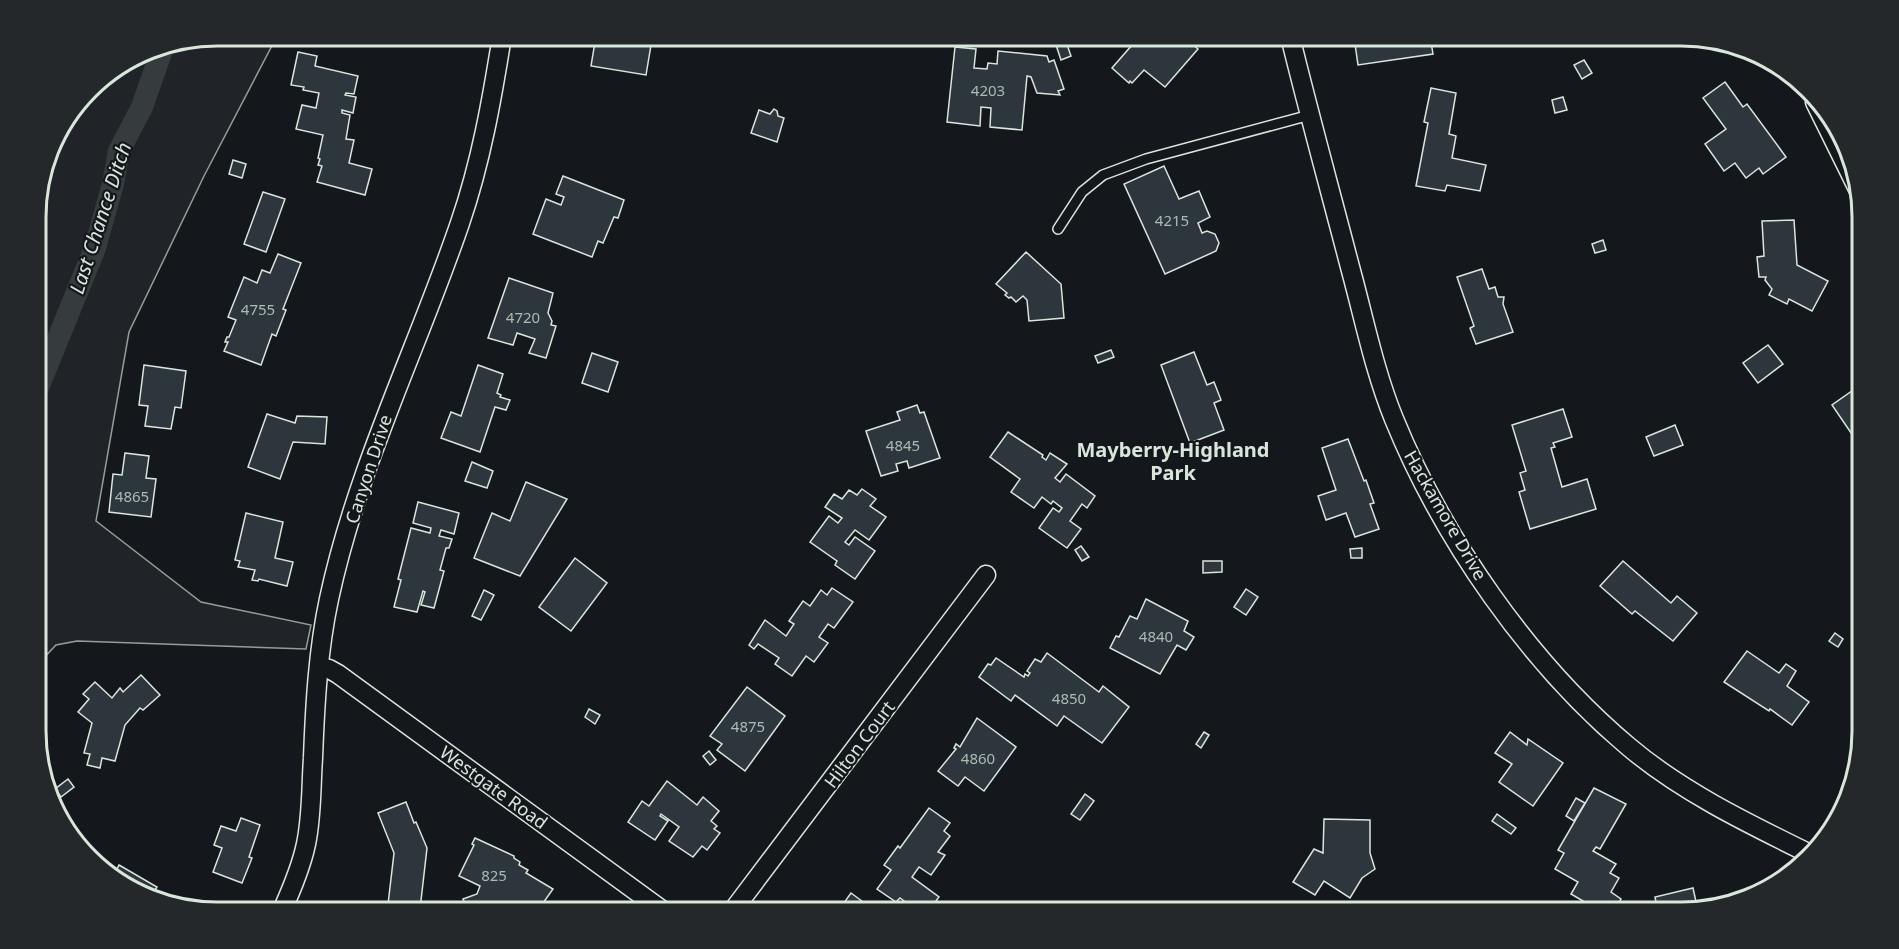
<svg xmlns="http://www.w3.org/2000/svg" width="1899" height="949" viewBox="0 0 1899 949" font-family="'Noto Sans',sans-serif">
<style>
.green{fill:#202428;stroke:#939e99;stroke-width:1.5}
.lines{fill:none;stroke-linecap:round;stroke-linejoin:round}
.canal{stroke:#363b3e;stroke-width:22}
.building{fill:#2c363c;stroke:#d8e6dc;stroke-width:1.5}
.lane-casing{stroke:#d8e6dc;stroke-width:12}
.street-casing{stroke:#d8e6dc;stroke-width:21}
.lane{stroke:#14181c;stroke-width:9}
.street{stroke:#14181c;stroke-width:18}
.labels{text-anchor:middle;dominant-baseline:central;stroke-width:4.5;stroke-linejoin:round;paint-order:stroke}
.number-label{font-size:15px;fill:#adbab4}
.street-label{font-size:18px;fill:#d8e6dc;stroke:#14181c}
.water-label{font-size:20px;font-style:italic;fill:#d8e6dc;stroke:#14181c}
.neighbourhood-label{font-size:20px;font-weight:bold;fill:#d8e6dc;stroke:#14181c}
.rim{fill:none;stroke:#d8e6dc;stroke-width:3}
</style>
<rect width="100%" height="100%" fill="#14181c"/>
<!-- green -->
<polygon class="green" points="218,36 277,36 204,176 129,332 96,521 201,602 311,625 306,649 77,641 56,645 39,663 37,669 36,233 66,123 98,81 148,50"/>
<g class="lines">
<!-- canal -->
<polyline class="canal" points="37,390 95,248 113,184 119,151 142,107 163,47"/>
</g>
<!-- building -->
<g class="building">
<polygon points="596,36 608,38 609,36 644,36 642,43 651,45 646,75 591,66"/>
<polygon points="821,36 838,36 828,44"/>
<polygon points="1121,36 1183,36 1198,49 1165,87 1144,70 1132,83 1130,81 1129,83 1112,68 1132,45"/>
<polygon points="1361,36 1430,36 1433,54 1358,65 1354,37"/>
<polygon points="1582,36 1600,36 1601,37 1585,43"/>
<polygon points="1065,39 1071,56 1061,60 1055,42"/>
<polygon points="955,47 976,49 974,68 987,69 988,63 997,64 998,51 1047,56 1049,62 1054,60 1064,89 1058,91 1060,95 1037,93 1031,77 1027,76 1022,130 990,127 991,108 981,107 980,126 947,122"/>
<polygon points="298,52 317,56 315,66 358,76 354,94 346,93 345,95 356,97 353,113 342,110 342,113 350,115 346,139 354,140 349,163 372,169 365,195 317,182 322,166 318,165 320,159 318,158 323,135 296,129 302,105 316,108 319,93 303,90 304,87 291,85"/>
<polygon points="1584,60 1592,73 1582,79 1574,65"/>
<polygon points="1725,82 1743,107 1747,104 1786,157 1763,174 1759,168 1746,178 1735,163 1724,171 1705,144 1726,129 1703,98"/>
<polygon points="1431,88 1456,93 1449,134 1456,136 1452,158 1486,165 1480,191 1447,185 1445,191 1416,186 1428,123 1424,122"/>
<polygon points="1563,97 1567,110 1555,113 1552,100"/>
<polygon points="774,109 777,111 778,116 784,118 777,142 751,133 759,110 770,114"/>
<polygon points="233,160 246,164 242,178 229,174"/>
<polygon points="1164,166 1179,199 1199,191 1210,217 1198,223 1202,233 1207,231 1215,234 1219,243 1216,251 1165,274 1124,184"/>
<polygon points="563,176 624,200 618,218 614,217 603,243 598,241 592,257 533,234 546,199 561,205 564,197 556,194"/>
<polygon points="263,192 285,199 266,252 244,244"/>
<polygon points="1794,220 1797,265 1828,281 1812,311 1789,299 1787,304 1769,295 1772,289 1765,280 1766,277 1759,277 1757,257 1764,256 1762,221"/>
<polygon points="1603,240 1606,250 1595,253 1592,244"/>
<polygon points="1026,252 1061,284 1064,318 1029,321 1027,300 1023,296 1016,302 1011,297 1009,298 1005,295 1007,293 996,284"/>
<polygon points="278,254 301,263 283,309 286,310 276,336 272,334 261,365 224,351 228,342 225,342 227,337 229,337 236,320 228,317 244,277 257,283 262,270 270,273"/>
<polygon points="1482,269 1489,289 1495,287 1498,297 1504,297 1503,304 1513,332 1476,344 1470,328 1474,326 1457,277"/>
<polygon points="509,278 553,293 548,313 552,321 551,325 556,326 546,358 529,353 535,339 517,333 513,345 488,338"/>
<polygon points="1768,345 1783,364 1758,383 1743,363"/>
<polygon points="1111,350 1114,357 1098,363 1095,356"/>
<polygon points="1194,352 1207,385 1214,382 1221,400 1214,403 1224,430 1190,443 1161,365"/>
<polygon points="592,353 618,362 608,392 582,383"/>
<polygon points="144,365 186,371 181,408 175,407 171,429 145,426 148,406 139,405"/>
<polygon points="478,365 503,374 497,393 501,395 500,397 510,400 506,410 495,407 480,452 441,438 451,412 461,416"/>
<polygon points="1859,386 1862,390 1862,449 1832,405"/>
<polygon points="917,405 920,413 924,412 940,458 909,468 907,461 896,464 898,471 881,476 866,431 900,420 897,412"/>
<polygon points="1563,409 1572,437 1553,443 1555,447 1551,448 1562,487 1587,479 1596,509 1530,529 1519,492 1525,490 1520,473 1526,471 1512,425"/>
<polygon points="267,414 295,423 297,416 327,417 325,444 293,442 280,479 248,467"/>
<polygon points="1675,425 1683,445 1654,456 1646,437"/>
<polygon points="1008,432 1043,455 1042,457 1046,460 1050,453 1067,464 1055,478 1060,482 1066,474 1095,496 1087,508 1082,504 1070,521 1081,529 1067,548 1039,528 1053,508 1059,512 1062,508 1053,501 1051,504 1042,497 1034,508 1011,492 1020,479 990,457"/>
<polygon points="1348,439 1364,481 1366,480 1374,503 1370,504 1379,529 1355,537 1346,513 1326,520 1318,496 1336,490 1322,448"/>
<polygon points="125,453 149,456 146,478 156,479 151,517 109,512 113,474 122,475"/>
<polygon points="472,462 493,471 487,488 465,481"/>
<polygon points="526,482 567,499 520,576 474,558 492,513 510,521"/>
<polygon points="862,489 876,499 870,506 886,517 869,540 855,530 845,542 849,545 855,537 875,551 855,579 835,565 837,561 810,542 829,516 838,523 842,518 825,507 834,494 842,499 849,490 857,495"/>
<polygon points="418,502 459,513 454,534 441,530 439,536 452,539 449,548 446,548 440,570 444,571 434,608 421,605 425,592 423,591 417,612 394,607 401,580 398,579 411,528 430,533 431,528 413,523"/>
<polygon points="246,513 283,522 275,558 293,562 287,586 259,579 258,581 252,580 255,570 238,567 240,561 235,560"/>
<polygon points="1081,546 1089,557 1082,561 1075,550"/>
<polygon points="1362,548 1362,558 1351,558 1350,549"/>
<polygon points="575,558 607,583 571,631 539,607"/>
<polygon points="1203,561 1222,561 1222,572 1203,573"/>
<polygon points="1623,561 1671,603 1677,596 1697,613 1673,641 1635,611 1632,614 1600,586"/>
<polygon points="832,588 853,602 834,628 828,624 819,637 828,643 814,662 806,656 792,676 775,664 779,658 758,644 754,649 749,645 765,620 786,636 794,624 789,621 803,601 810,606 821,590 827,595"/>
<polygon points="1246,589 1258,597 1246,615 1234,607"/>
<polygon points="484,590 494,595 481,620 472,616"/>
<polygon points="1146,599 1188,621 1184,631 1194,637 1186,650 1177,645 1160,674 1110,648 1116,636 1119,637 1130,616 1137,619"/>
<polygon points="1835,633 1843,639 1838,647 1829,641"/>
<polygon points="1747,651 1779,673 1786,664 1796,671 1787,686 1809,702 1792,725 1770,709 1769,711 1724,682"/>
<polygon points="1047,653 1099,692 1103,686 1129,707 1102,743 1064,716 1057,726 1015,695 1011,701 979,677 988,664 991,665 996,658 1024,677 1025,674 1028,676 1030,673 1027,671 1035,659 1041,662"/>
<polygon points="141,675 160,695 143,710 140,708 125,725 115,761 102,758 100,768 87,765 90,754 84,753 92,723 78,712 89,699 83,694 95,682 112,698 120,688 123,692"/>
<polygon points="747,687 785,716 745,771 717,750 722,744 710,736"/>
<polygon points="589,709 600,715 595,724 585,717"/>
<polygon points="977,718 1016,747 984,791 965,777 958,786 938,771 956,749 954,748 956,744 960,747"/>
<polygon points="1204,732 1209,735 1201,748 1196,744"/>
<polygon points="1510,732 1527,745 1528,739 1563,763 1533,806 1499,782 1512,764 1495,753"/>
<polygon points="709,751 716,760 710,765 703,756"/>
<polygon points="68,779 74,787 61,797 55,789"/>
<polygon points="667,781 697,805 703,797 719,811 711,821 717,826 714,829 720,833 707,850 702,846 693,857 669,841 679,827 661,814 660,816 668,821 655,840 628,822 642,801 649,806"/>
<polygon points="1594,788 1626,804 1600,849 1596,847 1593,851 1616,864 1610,873 1619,878 1611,892 1621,899 1613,913 1605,910 1603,913 1590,913 1579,906 1583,901 1571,894 1578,882 1555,869 1564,853 1558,850"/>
<polygon points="1085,794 1094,801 1080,820 1071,814"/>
<polygon points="1576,798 1585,803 1574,821 1566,816"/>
<polygon points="406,802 414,823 416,822 427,848 420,909 419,908 418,913 387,913 394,853 378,813"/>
<polygon points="929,808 950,823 944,831 950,836 938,852 945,855 931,875 919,867 912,877 939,897 927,913 920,913 900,898 896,902 877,889 891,870 884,865 898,846 900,848"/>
<polygon points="1497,814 1516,828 1511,834 1492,821"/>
<polygon points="241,818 260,825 249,857 252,858 242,883 213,872 222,848 214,845 221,826 236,831"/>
<polygon points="1324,819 1370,820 1370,853 1375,869 1362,878 1350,898 1324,881 1315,895 1293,882 1314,849 1323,853"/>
<polygon points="475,838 514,856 514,858 520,862 519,865 528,870 526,873 553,889 536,913 515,913 509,909 507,913 495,913 487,909 480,913 468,913 463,899 477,894 480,886 459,876 474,845 472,844"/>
<polygon points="119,865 157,887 151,897 138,894 114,875"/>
<polygon points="1693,888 1698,911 1700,910 1693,913 1658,913 1655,897"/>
<polygon points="851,893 878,913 847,913 848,911 841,907"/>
</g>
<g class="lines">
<!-- lane casing -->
<g class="lane-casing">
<polyline id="lane" points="1058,229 1082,192 1103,175 1146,159 1310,115"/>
</g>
<!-- street casing -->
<g class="street-casing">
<g id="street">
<path d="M1290 36C1309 114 1330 190 1350 267 1364 318 1374 370 1394 419 1443 539 1529 663 1629 747 1681 791 1747 823 1808 853"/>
<polyline points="1815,102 1861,195"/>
<polyline points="320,667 329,669 338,674 666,913"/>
<path d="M281 913C291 891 301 868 306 844 312 816 311 786 313 758 315 705 318 650 329 599 357 468 417 349 460 223 481 162 492 99 502 36"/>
<polyline points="731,913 986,575"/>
</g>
</g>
<!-- lane -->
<use href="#lane" class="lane"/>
<!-- street -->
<use href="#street" class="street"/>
</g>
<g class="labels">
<!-- number labels -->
<g class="number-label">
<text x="988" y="90">4203</text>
<text x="1172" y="220">4215</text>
<text x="258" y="309">4755</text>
<text x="523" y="317">4720</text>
<text x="903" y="445">4845</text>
<text x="132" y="496">4865</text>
<text x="1156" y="636">4840</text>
<text x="1069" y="698">4850</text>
<text x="748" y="726">4875</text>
<text x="978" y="758">4860</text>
<text x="494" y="875">825</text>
</g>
<!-- street labels -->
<g class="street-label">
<text transform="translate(368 469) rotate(-72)">Canyon Drive</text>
<text transform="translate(1446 515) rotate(60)">Hackamore Drive</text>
<text transform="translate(859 744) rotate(-53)">Hilton Court</text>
<text transform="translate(494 787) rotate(36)">Westgate Road</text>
</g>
<!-- water labels -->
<g class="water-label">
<text transform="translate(100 218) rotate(-72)">Last Chance Ditch</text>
</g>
<!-- neighbourhood labels -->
<g class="neighbourhood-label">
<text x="1173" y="449">Mayberry-Highland<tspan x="1173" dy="23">Park</tspan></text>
</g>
</g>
<!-- crop -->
<path d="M0 0H1899V949H0ZM217 46H1681A171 171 0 0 1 1852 217V731A171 171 0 0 1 1681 902H217A171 171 0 0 1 46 731V217A171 171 0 0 1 217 46Z" fill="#24282b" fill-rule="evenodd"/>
<path class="rim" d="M217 46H1681A171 171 0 0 1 1852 217V731A171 171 0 0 1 1681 902H217A171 171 0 0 1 46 731V217A171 171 0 0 1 217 46Z"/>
</svg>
